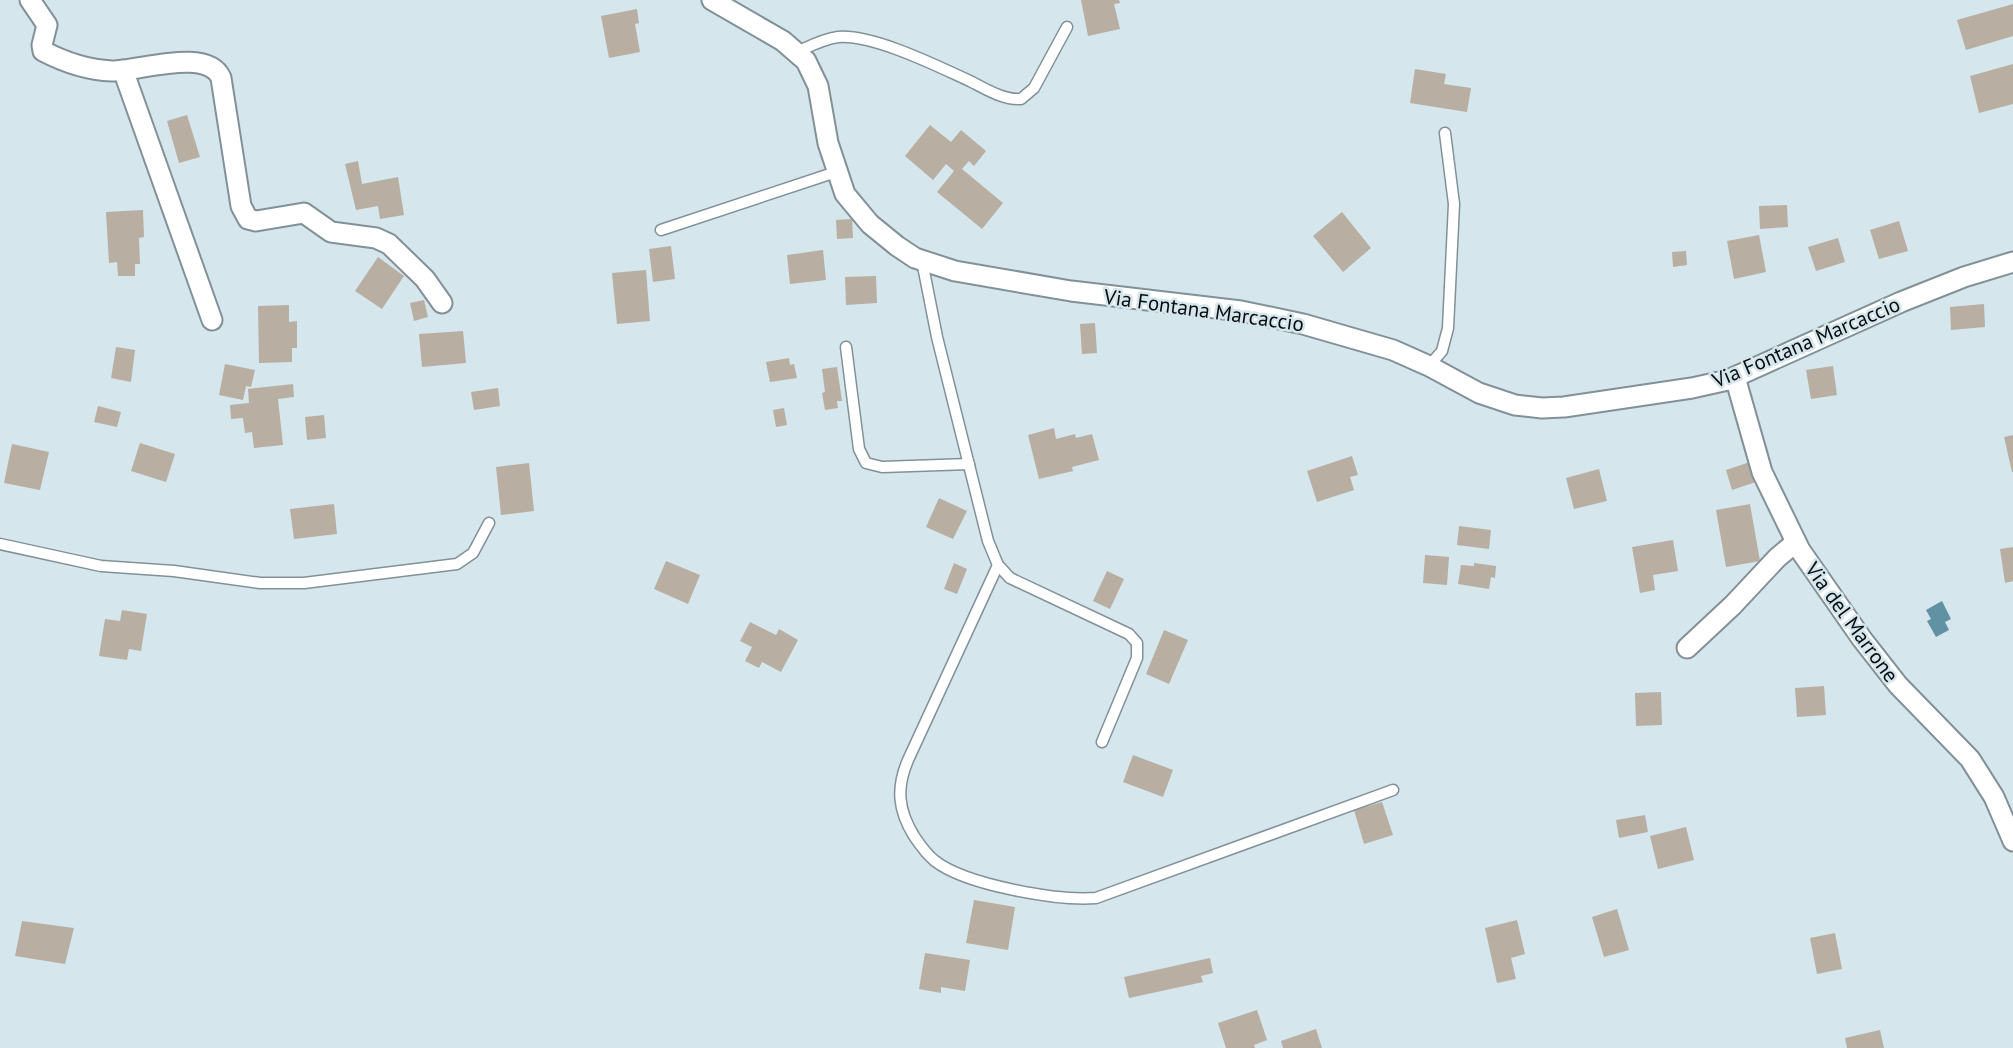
<svg xmlns="http://www.w3.org/2000/svg" width="2013" height="1048" viewBox="0 0 2013 1048" font-family="'PT Sans',sans-serif">
<style>
.water{fill:#6192a3}
.building{fill:#b8afa2}
.lines{fill:none;stroke-linecap:round;stroke-linejoin:round}
.lane-casing{stroke:#819197;stroke-width:13}
.street-casing{stroke:#819197;stroke-width:23}
.lane{stroke:#fff;stroke-width:10}
.street{stroke:#fff;stroke-width:19}
.labels{text-anchor:middle;dominant-baseline:central;stroke-width:5;stroke-linejoin:round;paint-order:stroke}
.street-label{font-size:21px;fill:#080e10;stroke:#d5e6ed}
</style>
<rect width="100%" height="100%" fill="#d5e6ed"/>
<!-- water -->
<polygon class="water" points="1942,601 1951,619 1945,622 1949,630 1936,637 1927,621 1931,619 1926,610"/>
<!-- building -->
<g class="building">
<polygon points="1081,0 1119,0 1120,3 1114,4 1120,29 1088,36"/>
<polygon points="2013,4 2013,36 1966,50 1957,20"/>
<polygon points="637,9 639,23 635,24 640,52 609,58 601,16"/>
<polygon points="2013,64 2013,104 1979,113 1970,76"/>
<polygon points="1415,69 1446,74 1444,84 1471,88 1467,112 1410,103"/>
<polygon points="187,115 200,157 179,163 167,121"/>
<polygon points="930,125 951,142 961,130 986,151 974,166 969,161 962,169 1003,203 982,229 937,192 954,171 946,164 933,180 905,156"/>
<polygon points="358,161 362,184 398,177 404,215 380,219 378,206 356,210 345,164"/>
<polygon points="1787,205 1788,227 1760,229 1759,206"/>
<polygon points="143,210 144,237 139,238 140,264 135,264 135,276 118,276 117,262 109,263 106,212"/>
<polygon points="1342,212 1371,248 1343,272 1313,236"/>
<polygon points="852,219 853,238 837,239 836,220"/>
<polygon points="1899,221 1908,251 1879,259 1870,230"/>
<polygon points="1759,235 1766,272 1734,279 1727,241"/>
<polygon points="1838,238 1845,262 1816,271 1808,247"/>
<polygon points="671,246 675,279 653,282 649,249"/>
<polygon points="823,250 826,280 790,284 787,255"/>
<polygon points="1686,251 1687,265 1673,267 1672,252"/>
<polygon points="378,257 404,276 382,309 355,291"/>
<polygon points="646,270 650,321 617,324 612,273"/>
<polygon points="876,276 877,303 846,305 845,277"/>
<polygon points="424,300 428,317 414,321 410,303"/>
<polygon points="1984,304 1985,327 1951,330 1950,307"/>
<polygon points="289,305 289,322 297,321 297,348 292,348 292,362 259,363 258,306"/>
<polygon points="1095,323 1097,353 1082,354 1080,324"/>
<polygon points="463,331 466,363 422,367 419,334"/>
<polygon points="116,347 135,350 131,382 111,378"/>
<polygon points="789,358 790,365 794,364 797,378 770,382 766,362"/>
<polygon points="225,364 255,370 251,387 246,386 243,400 219,395"/>
<polygon points="1833,366 1837,395 1811,399 1806,370"/>
<polygon points="837,367 842,401 837,401 838,408 825,410 822,393 825,392 822,369"/>
<polygon points="293,384 294,397 278,399 283,445 254,448 252,432 245,433 243,418 231,419 230,405 249,403 248,389"/>
<polygon points="498,388 500,406 474,410 471,392"/>
<polygon points="98,406 121,412 117,427 94,422"/>
<polygon points="784,408 787,425 776,427 773,410"/>
<polygon points="324,415 326,438 307,440 305,417"/>
<polygon points="1054,428 1056,439 1075,434 1076,438 1092,434 1099,460 1072,467 1073,471 1039,479 1028,435"/>
<polygon points="2013,435 2013,472 2012,472 2004,437"/>
<polygon points="140,443 175,454 166,482 131,471"/>
<polygon points="12,444 49,452 40,490 4,483"/>
<polygon points="1352,456 1358,475 1350,477 1354,490 1317,502 1307,471"/>
<polygon points="1750,462 1756,482 1732,490 1726,470"/>
<polygon points="529,463 534,511 501,515 496,467"/>
<polygon points="1599,469 1607,501 1574,509 1566,478"/>
<polygon points="939,498 967,511 953,539 926,527"/>
<polygon points="334,504 337,534 294,539 290,509"/>
<polygon points="1750,504 1760,561 1726,567 1716,510"/>
<polygon points="1459,526 1491,530 1489,549 1457,545"/>
<polygon points="1673,540 1678,571 1653,575 1655,590 1640,593 1632,547"/>
<polygon points="2013,547 2013,581 2005,583 2000,549"/>
<polygon points="1425,555 1449,557 1447,585 1423,583"/>
<polygon points="666,561 700,575 688,604 654,589"/>
<polygon points="954,563 967,569 957,594 944,589"/>
<polygon points="1474,563 1496,566 1495,578 1491,577 1489,589 1458,584 1461,565 1474,566"/>
<polygon points="1107,571 1124,579 1110,609 1093,601"/>
<polygon points="122,610 147,614 141,651 129,649 127,660 99,656 105,619 120,621"/>
<polygon points="750,622 776,635 779,629 798,640 781,672 762,662 759,668 745,661 752,647 740,641"/>
<polygon points="1164,630 1188,640 1169,684 1146,674"/>
<polygon points="1824,686 1826,715 1797,717 1795,688"/>
<polygon points="1661,692 1662,725 1636,726 1635,693"/>
<polygon points="1133,755 1173,770 1163,797 1123,782"/>
<polygon points="1382,802 1393,835 1364,844 1354,810"/>
<polygon points="1645,815 1648,832 1619,838 1616,820"/>
<polygon points="1686,827 1694,860 1658,869 1650,836"/>
<polygon points="974,900 1015,907 1008,950 966,943"/>
<polygon points="1617,909 1629,950 1604,957 1592,917"/>
<polygon points="1517,920 1525,954 1511,958 1516,979 1497,983 1485,928"/>
<polygon points="22,921 74,928 65,964 15,956"/>
<polygon points="1835,933 1842,969 1817,974 1810,938"/>
<polygon points="925,953 970,960 965,991 941,987 941,993 919,989"/>
<polygon points="1210,958 1213,973 1201,976 1203,982 1129,998 1124,977"/>
<polygon points="1257,1010 1267,1040 1254,1045 1255,1048 1226,1048 1218,1023"/>
<polygon points="1316,1029 1322,1048 1283,1048 1281,1041"/>
<polygon points="1880,1030 1884,1048 1847,1048 1845,1038"/>
</g>
<g class="lines">
<!-- lane casing -->
<g class="lane-casing">
<g id="lane">
<path d="M797 52C810 46 823 39 838 37 873 34 937 66 970 81 986 89 1003 100 1021 99L1034 88 1067 27"/>
<polyline points="661,230 836,172"/>
<polyline points="922,261 937,337 988,541 998,565 1010,578 1129,634 1137,643 1137,658 1102,742"/>
<polyline points="846,347 859,449 866,463 882,467 969,464"/>
<polyline points="1429,366 1442,351 1448,328 1454,204 1445,133"/>
<polyline points="0,544 101,566 174,571 260,583 304,583 457,564 473,553 489,523"/>
<path d="M998 565 908 760C896 788 898 810 914 836 920 845 926 854 935 861 966 885 1057 901 1096 898L1393 790"/>
</g>
</g>
<!-- street casing -->
<g class="street-casing">
<g id="street">
<path d="M30 0 47 25 42 45 43 51C64 62 88 70 112 71 139 71 208 47 221 78L241 206 248 219 256 221 304 213 331 232 376 238 389 244 425 279 442 303"/>
<polyline points="712,0 783,41 806,61 818,86 828,143 845,194 870,224 897,246 915,258 955,271 1071,291 1241,311 1303,324 1393,350 1429,366 1479,393 1515,405 1542,408 1564,407 1692,388 1728,380 1901,302 1964,277 2013,262"/>
<polyline points="123,70 212,320"/>
<polyline points="1735,377 1762,472 1800,550 1862,639 1898,685 1970,759 1994,797 2013,841"/>
<polyline points="1687,648 1733,605 1777,558 1796,542"/>
</g>
</g>
<!-- lane -->
<use href="#lane" class="lane"/>
<!-- street -->
<use href="#street" class="street"/>
</g>
<g class="labels">
<!-- street labels -->
<g class="street-label">
<text transform="translate(1204 310) rotate(8)">Via Fontana Marcaccio</text>
<text transform="translate(1806 342) rotate(-23)">Via Fontana Marcaccio</text>
<text transform="translate(1852 622) rotate(54)">Via del Marrone</text>
</g>
</g>
</svg>
